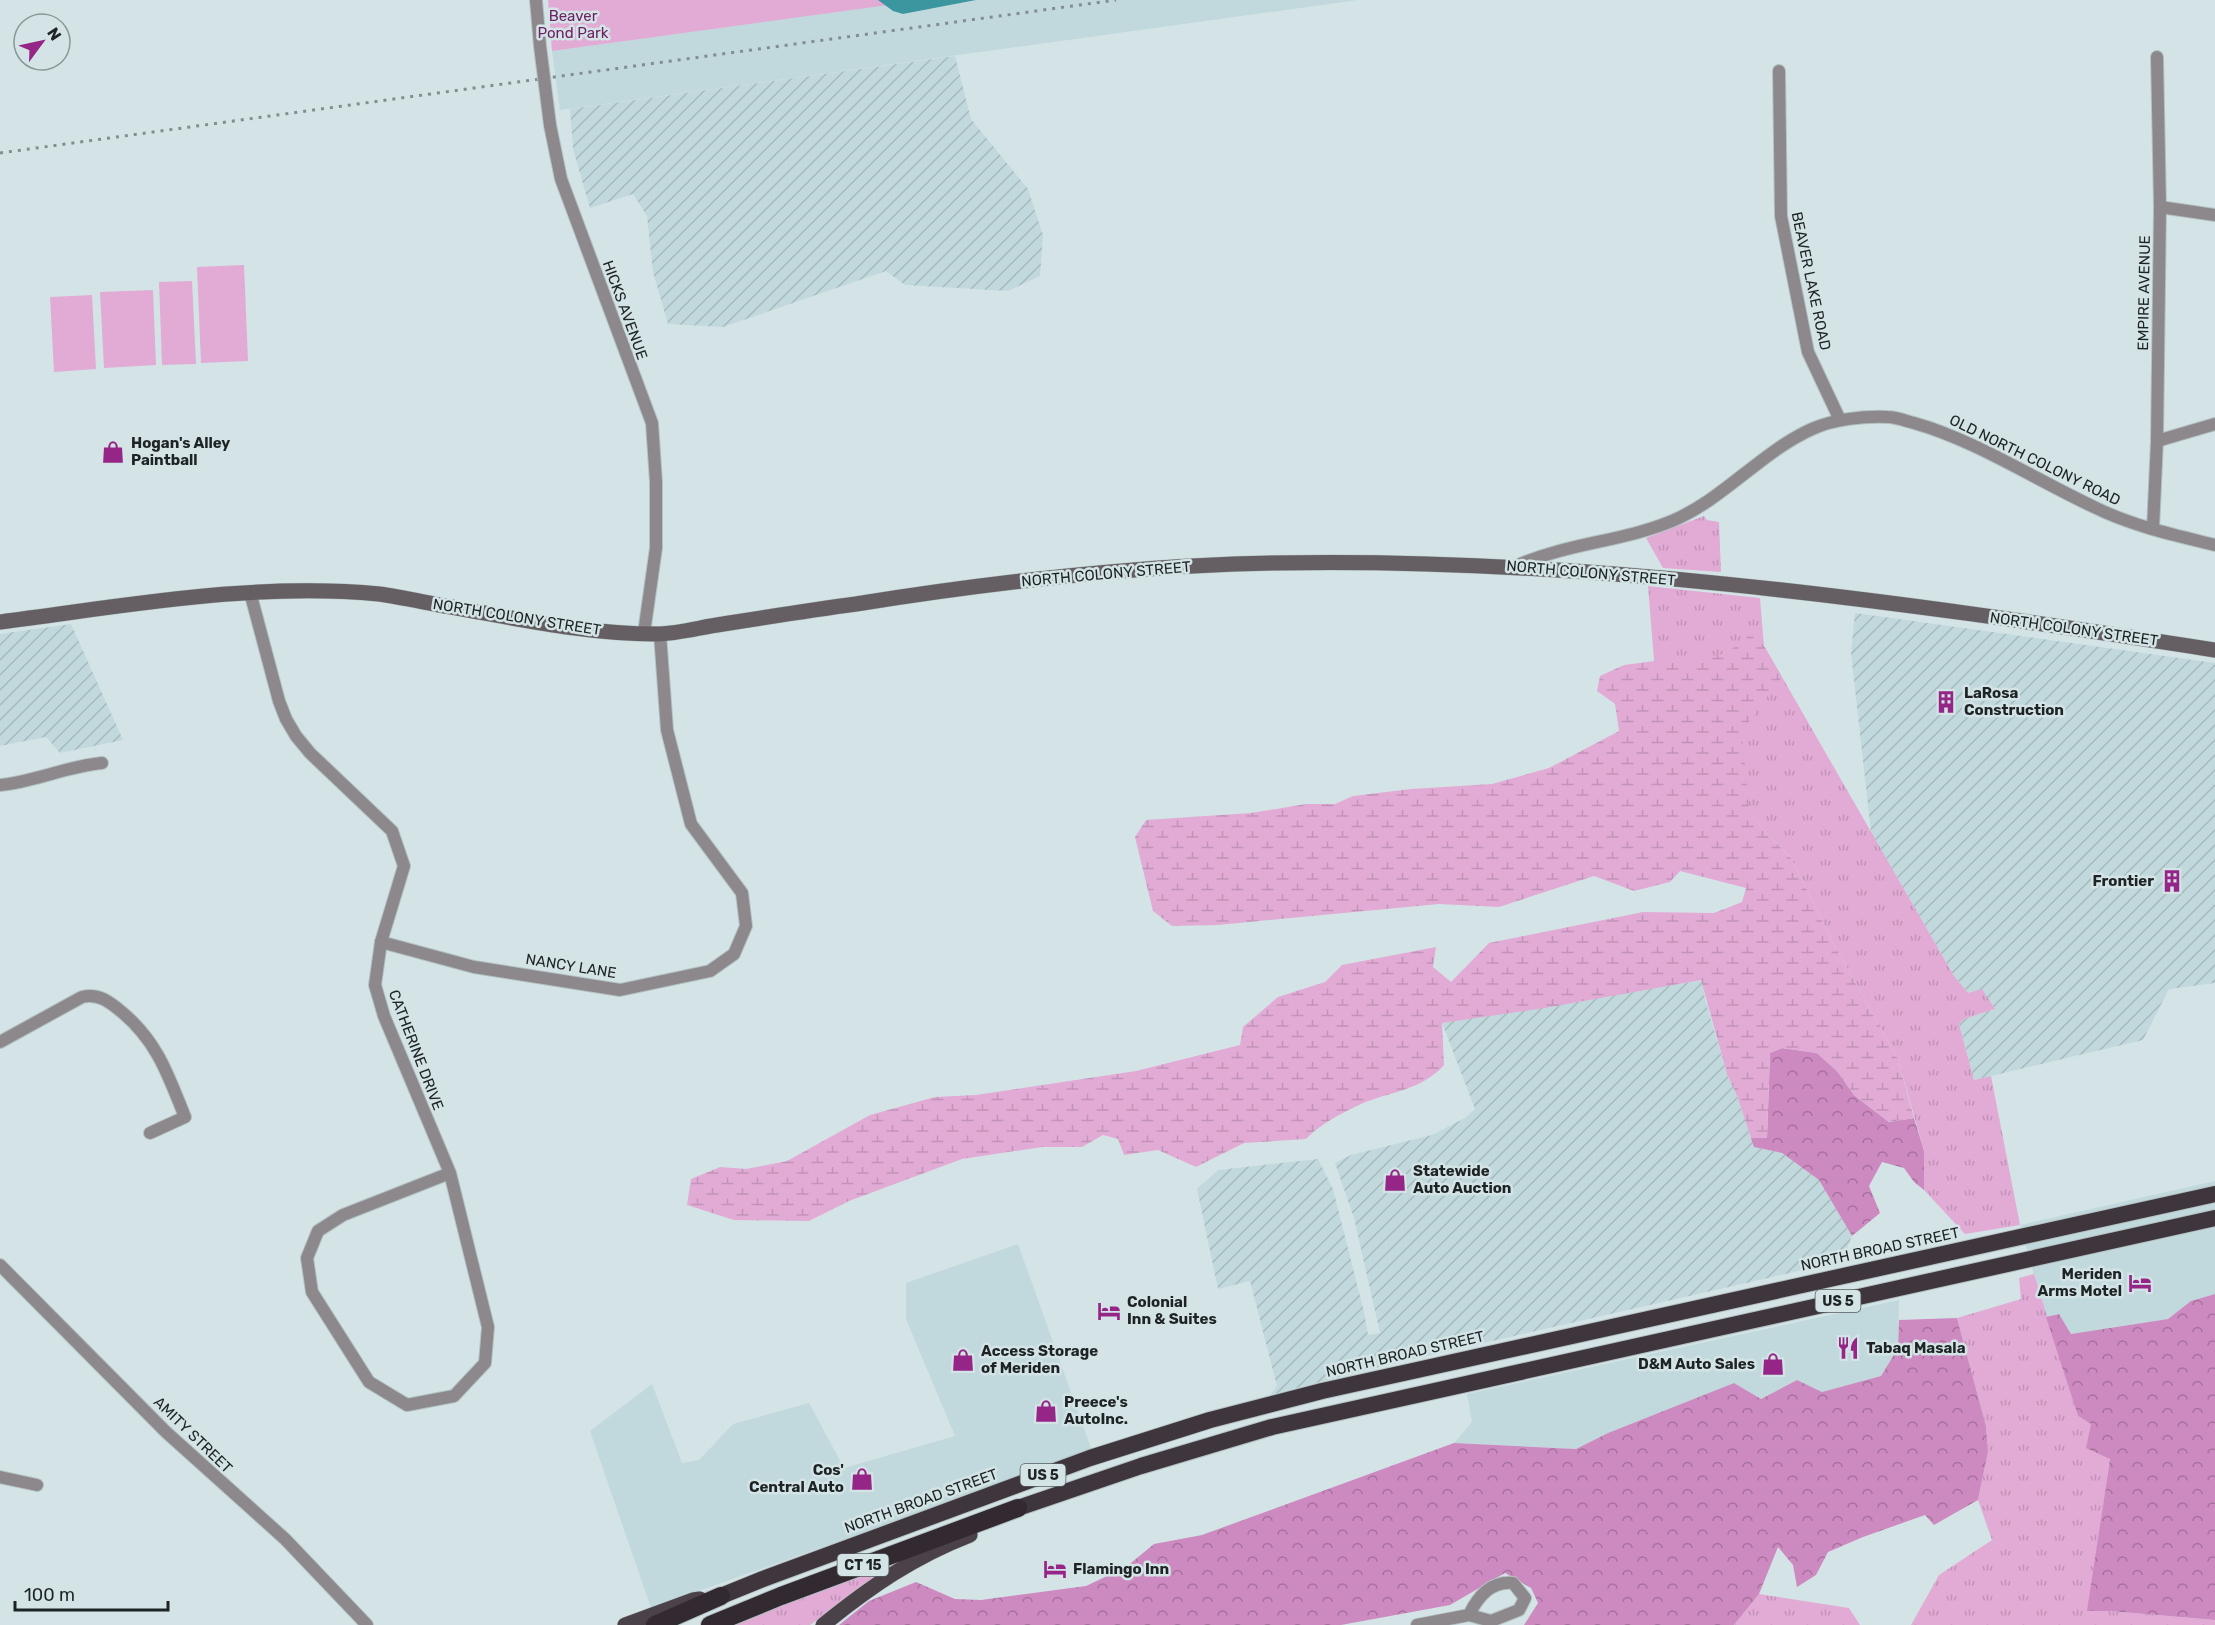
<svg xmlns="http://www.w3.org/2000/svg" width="2215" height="1625" viewBox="0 0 2215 1625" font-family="Rubik,sans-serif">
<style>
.built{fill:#c1d9dc}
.industrial{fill:url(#industrial-furrows)}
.grass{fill:url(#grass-tufts)}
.forest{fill:url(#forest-crowns)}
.wetland{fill:url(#wetland-marsh)}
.green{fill:#e1abd6}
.water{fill:#3c96a0}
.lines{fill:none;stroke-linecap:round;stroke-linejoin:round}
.minor-casing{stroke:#b3c1c3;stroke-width:14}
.secondary-casing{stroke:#b3c1c3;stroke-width:16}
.primary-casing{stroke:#b3c1c3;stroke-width:16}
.trunk-casing{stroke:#b3c1c3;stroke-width:18}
.motorway-casing{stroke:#b3c1c3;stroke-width:20}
.minor{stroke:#8d888c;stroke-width:12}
.secondary{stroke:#655f64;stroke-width:15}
.primary{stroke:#4a4248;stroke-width:15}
.trunk{stroke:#3e363c;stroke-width:16}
.motorway{stroke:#332a31;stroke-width:18}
.rail{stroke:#828d8f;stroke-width:3;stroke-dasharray:3 6;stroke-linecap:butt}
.minor-bridge-casing{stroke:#b3c1c3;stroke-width:14;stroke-linecap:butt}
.minor-bridge{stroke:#8d888c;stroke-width:12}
.labels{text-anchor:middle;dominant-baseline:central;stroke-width:5;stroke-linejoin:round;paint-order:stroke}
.shield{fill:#d4e4e6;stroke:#555e5f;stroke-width:1.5}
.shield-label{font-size:14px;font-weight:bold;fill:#1e2425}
.park-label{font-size:15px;fill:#6f2064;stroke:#d4e4e6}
.street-label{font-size:15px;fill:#1e2425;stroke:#d4e4e6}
.poi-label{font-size:15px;font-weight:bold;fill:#1e2425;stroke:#d4e4e6;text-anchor:start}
</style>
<defs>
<pattern id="industrial-furrows" width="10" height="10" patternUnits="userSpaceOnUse" patternTransform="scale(1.5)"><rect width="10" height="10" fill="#c1d9dc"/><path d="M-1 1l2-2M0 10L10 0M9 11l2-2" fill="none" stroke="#a5babd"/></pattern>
<pattern id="grass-tufts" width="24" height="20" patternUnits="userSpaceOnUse" patternTransform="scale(1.5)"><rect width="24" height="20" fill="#e1abd6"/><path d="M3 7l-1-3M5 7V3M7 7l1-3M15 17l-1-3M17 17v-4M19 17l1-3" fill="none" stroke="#c193b8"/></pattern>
<pattern id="forest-crowns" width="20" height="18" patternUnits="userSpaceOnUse" patternTransform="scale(1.5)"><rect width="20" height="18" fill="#cd8ac0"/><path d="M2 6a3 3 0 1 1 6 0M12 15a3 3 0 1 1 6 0" fill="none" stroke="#a6719c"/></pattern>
<pattern id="wetland-marsh" width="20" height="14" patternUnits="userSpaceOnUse" patternTransform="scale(1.5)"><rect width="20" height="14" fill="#e1abd6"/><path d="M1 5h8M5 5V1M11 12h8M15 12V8" fill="none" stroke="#c193b8"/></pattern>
</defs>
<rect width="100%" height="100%" fill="#d4e4e6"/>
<!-- built -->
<g class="built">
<polygon points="976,0 1358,0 560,110 552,51 886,5 893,11 904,14"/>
<polygon points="2215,1181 2215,1294 2191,1301 2168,1319 2071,1334 2059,1314 2046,1317 2020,1225"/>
<polygon points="1018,1244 1092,1451 651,1608 590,1431 652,1384 682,1463 699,1460 733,1424 809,1403 844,1468 955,1436 906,1319 906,1283"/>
<polygon points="1899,1300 1898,1348 1881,1376 1822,1392 1796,1380 1761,1399 1734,1383 1608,1433 1576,1449 1454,1443 1472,1422 1467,1394"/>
</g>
<!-- industrial -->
<g class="industrial">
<polygon points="955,56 971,119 1028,189 1043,235 1040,276 1008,291 905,285 886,271 723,327 668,324 653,272 647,216 633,194 590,208 573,149 570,109"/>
<polygon points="1855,613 2215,663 2215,983 2169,989 2143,1040 1974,1080 1959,1024 1964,1019 1995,1009 1968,993 1954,976 1871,832 1851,653"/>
<polygon points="71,624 123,740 60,753 46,737 0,746 0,634"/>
<polygon points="1702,980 1705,999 1727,1074 1737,1096 1754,1147 1782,1153 1819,1180 1852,1236 1842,1261 1366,1370 1270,1395 1277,1386 1250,1281 1218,1289 1197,1189 1218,1170 1318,1159 1333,1189 1364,1312 1368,1335 1380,1333 1354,1218 1335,1163 1351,1155 1432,1135 1465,1118 1475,1109 1442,1023"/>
</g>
<!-- grass -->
<g class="grass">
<polygon points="1704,516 1707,520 1719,522 1721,572 1663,568 1646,538"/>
<polygon points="1648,586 1760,598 1764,646 1782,677 1954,976 1968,993 1982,989 1995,1009 1964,1019 1959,1024 1974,1080 1991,1076 2020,1225 1965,1234 1924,1190 1924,1151 1898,1059 1833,943 1791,858 1763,830 1654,661"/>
<polygon points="2034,1274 2078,1416 2091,1424 2110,1458 2088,1611 2109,1611 2215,1620 2215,1625 1911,1625 1939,1575 1992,1540 1978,1500 1988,1452 1986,1426 1957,1318 2021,1299 2019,1278"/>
<polygon points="872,1572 877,1577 810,1625 732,1625 799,1597"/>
<polygon points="1759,1594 1849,1608 1860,1625 1734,1625"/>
</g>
<!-- forest -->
<g class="forest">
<polygon points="1782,1048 1817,1053 1838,1072 1854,1095 1889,1122 1914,1118 1924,1151 1924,1190 1914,1182 1904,1168 1882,1162 1869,1186 1880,1213 1852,1236 1819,1180 1782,1153 1754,1147 1751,1138 1767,1138 1770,1053"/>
<polygon points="2215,1294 2215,1620 2109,1611 2087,1611 2110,1459 2086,1448 2091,1424 2078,1416 2046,1317 2059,1314 2071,1334 2168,1319 2191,1301"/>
<polygon points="1957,1318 1986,1426 1988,1452 1978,1500 1934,1525 1925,1515 1863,1537 1828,1552 1816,1575 1797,1587 1793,1565 1778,1547 1759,1594 1734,1625 1524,1625 1538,1603 1531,1588 1505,1573 1450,1605 1341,1625 839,1625 869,1601 916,1582 955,1599 981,1600 1086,1586 1126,1567 1154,1544 1202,1535 1454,1443 1576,1449 1608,1433 1734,1383 1761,1399 1797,1380 1822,1392 1881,1376 1898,1348 1899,1320"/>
</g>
<!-- wetland -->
<path class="wetland" d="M1751 634 1764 646 1782 677 1742 731 1749 808 1763 830 1791 858 1833 943 1898 1059 1914 1118 1889 1122 1854 1095 1838 1072 1817 1053 1782 1048 1770 1053 1767 1138H1751L1737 1096 1727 1074 1701 980 1545 1008 1442 1023 1444 1065C1422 1090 1389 1092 1361 1104 1342 1113 1320 1124 1306 1139L1244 1143 1196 1167 1158 1150 1124 1155 1118 1139 1103 1135 1082 1147H1042L962 1159 849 1201 809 1221 734 1220 687 1205 691 1179 720 1167 746 1169 787 1161 870 1115 935 1097 976 1095 1136 1071 1240 1045 1243 1027 1278 997 1325 982 1342 965 1436 947 1433 967 1451 982 1489 943 1643 912 1714 913 1742 902 1746 888 1680 871 1670 882 1634 891 1594 876 1499 907 1439 904 1218 925 1172 926 1153 911 1135 837 1146 820 1251 813 1306 804H1335L1353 796 1411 789 1492 784 1549 768 1619 731 1615 704 1597 691 1600 676 1624 665 1654 661 1700 664 1732 649Z"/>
<!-- green -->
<g class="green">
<polygon points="548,0 925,0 552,51"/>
<polygon points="244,265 248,361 201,363 197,267"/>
<polygon points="192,281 196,364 162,365 159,282"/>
<polygon points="153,290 156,365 104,368 100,292"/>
<polygon points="92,295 96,369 54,372 50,297"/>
</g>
<!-- water -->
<polygon class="water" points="878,0 976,0 903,14 893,11"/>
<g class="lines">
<!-- minor casing -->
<g class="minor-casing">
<g id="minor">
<polyline points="536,0 540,46"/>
<polyline points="1779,71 1781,216 1808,352 1840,420"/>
<polyline points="550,125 561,179 652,423 656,482 656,548 644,633"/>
<polyline points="2160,207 2215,215"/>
<polyline points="2157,441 2215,424"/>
<polyline points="2153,529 2157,441 2160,207 2157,57"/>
<path d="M1516 566C1567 543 1621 542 1672 521 1724 499 1761 452 1812 429 1834 419 1864 416 1888 417 1896 417 1906 421 1914 423 1975 440 2036 480 2094 507 2132 526 2174 535 2215 545"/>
<polyline points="250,592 279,701 286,719 296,736 310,753 392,831 404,866 381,942 375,985 384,1016 450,1173 488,1327 485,1363 454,1396 407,1405 369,1382 312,1292 307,1258 318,1231 343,1215 450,1173"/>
<path d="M0 785C35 782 67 766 102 763"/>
<polyline points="381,942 474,967 620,990 710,971 734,954 746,926 742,893 691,824 667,730 660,634"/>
<path d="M0 1042 82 997C99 993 110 1002 123 1013 158 1043 168 1075 185 1117L150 1133"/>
<polyline points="0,1265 166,1432 285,1539 367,1625"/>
<polyline points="0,1477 37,1485"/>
<path d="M1417 1625 1469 1615 1491 1621 1519 1610 1525 1598 1513 1583C1491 1581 1478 1596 1469 1615"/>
</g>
</g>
<!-- secondary casing -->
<g class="secondary-casing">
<path id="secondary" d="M0 622C126 606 252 582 379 594 401 597 423 602 445 606 515 618 585 634 656 634 678 634 701 627 723 624 767 617 811 610 856 604 981 584 1107 569 1234 564 1563 553 1891 600 2215 650"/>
</g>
<!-- primary casing -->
<g class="primary-casing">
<g id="primary">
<polyline points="625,1625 693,1600 700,1599"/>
<path d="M823 1625C870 1587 913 1557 970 1535"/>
</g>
</g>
<!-- trunk casing -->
<g class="trunk-casing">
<g id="trunk">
<polyline points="1018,1508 1141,1466 1272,1427 2215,1218"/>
<polyline points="721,1596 763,1579 1090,1458 1210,1420 1322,1391 2215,1194"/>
</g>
</g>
<!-- motorway casing -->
<g class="motorway-casing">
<g id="motorway">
<polyline points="655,1625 721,1596"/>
<polyline points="710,1625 781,1596 1018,1508"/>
</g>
</g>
<!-- minor -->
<use href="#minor" class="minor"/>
<!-- secondary -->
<use href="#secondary" class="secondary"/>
<!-- primary -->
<use href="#primary" class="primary"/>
<!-- trunk -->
<use href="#trunk" class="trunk"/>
<!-- motorway -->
<use href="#motorway" class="motorway"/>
<!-- rail -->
<polyline class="rail" points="0,153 1116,0"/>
<!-- minor-bridge casing -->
<g class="minor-bridge-casing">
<polyline id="minor-bridge" points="540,46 550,125"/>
</g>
<!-- minor-bridge -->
<use href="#minor-bridge" class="minor-bridge"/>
</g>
<!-- icons -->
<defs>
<g id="shop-bare" transform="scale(1.8)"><path d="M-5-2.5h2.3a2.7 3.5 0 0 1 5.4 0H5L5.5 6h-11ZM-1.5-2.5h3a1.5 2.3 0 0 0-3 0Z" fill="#952687" stroke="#d4e4e6" stroke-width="2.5" paint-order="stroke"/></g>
<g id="building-bare" transform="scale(1.8)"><path d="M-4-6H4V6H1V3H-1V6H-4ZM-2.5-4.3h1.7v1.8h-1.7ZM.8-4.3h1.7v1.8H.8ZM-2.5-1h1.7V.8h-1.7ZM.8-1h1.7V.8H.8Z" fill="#952687" stroke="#d4e4e6" stroke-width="2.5" paint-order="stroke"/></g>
<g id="hotel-bare" transform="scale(1.8)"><path d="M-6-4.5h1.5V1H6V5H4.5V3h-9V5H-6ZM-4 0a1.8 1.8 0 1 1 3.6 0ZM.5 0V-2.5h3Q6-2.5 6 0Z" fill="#952687" stroke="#d4e4e6" stroke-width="2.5" paint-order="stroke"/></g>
<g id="restaurant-bare" transform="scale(1.8)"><path d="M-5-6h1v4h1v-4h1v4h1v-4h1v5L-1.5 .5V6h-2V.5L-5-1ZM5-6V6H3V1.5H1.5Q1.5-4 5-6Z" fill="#952687" stroke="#d4e4e6" stroke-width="2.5" paint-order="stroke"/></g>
</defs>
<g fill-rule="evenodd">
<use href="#shop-bare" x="113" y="452"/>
<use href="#building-bare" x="1946" y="702"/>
<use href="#building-bare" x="2172" y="881"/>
<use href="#shop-bare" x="1395" y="1180"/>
<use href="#hotel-bare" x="2140" y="1283"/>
<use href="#hotel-bare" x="1109" y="1311"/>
<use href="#restaurant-bare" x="1848" y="1348"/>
<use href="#shop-bare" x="963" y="1360"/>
<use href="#shop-bare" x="1773" y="1364"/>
<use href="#shop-bare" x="1046" y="1411"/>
<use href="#shop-bare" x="862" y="1479"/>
<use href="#hotel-bare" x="1055" y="1569"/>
</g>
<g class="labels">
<!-- shield labels -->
<g class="shield">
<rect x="1815.5" y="1290" width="45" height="22" rx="4.5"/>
<rect x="1020.5" y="1464" width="45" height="22" rx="4.5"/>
<rect x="837.5" y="1554" width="51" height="22" rx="4.5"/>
</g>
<g class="shield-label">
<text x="1838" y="1301">US 5</text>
<text x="1043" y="1475">US 5</text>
<text x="863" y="1565">CT 15</text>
</g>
<!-- park labels -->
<g class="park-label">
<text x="573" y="16">Beaver<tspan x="573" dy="17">Pond Park</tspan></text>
</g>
<!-- street labels -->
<g class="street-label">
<text transform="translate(1811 281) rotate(78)">BEAVER LAKE ROAD</text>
<text transform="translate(2144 293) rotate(-89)">EMPIRE AVENUE</text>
<text transform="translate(625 310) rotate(70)">HICKS AVENUE</text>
<text transform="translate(2035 460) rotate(26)">OLD NORTH COLONY ROAD</text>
<text transform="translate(1591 573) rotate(5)">NORTH COLONY STREET</text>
<text transform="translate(1106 574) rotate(-5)">NORTH COLONY STREET</text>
<text transform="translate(517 617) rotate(9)">NORTH COLONY STREET</text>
<text transform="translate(2074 629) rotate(8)">NORTH COLONY STREET</text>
<text transform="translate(571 966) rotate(9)">NANCY LANE</text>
<text transform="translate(416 1050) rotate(69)">CATHERINE DRIVE</text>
<text transform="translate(1880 1249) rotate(-12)">NORTH BROAD STREET</text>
<text transform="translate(1405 1354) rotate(-13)">NORTH BROAD STREET</text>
<text transform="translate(193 1435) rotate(44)">AMITY STREET</text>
<text transform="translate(921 1501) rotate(-20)">NORTH BROAD STREET</text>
</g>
<!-- poi labels -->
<g class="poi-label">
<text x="131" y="443">Hogan's Alley<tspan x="131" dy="17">Paintball</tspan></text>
<text x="1964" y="693">LaRosa<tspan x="1964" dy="17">Construction</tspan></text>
<text x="2154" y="881" text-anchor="end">Frontier</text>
<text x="1413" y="1171">Statewide<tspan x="1413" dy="17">Auto Auction</tspan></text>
<text x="2122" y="1274" text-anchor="end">Meriden<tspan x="2122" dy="17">Arms Motel</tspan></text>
<text x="1127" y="1302">Colonial<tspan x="1127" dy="17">Inn &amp; Suites</tspan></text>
<text x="1866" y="1348">Tabaq Masala</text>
<text x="981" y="1351">Access Storage<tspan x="981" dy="17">of Meriden</tspan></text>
<text x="1755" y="1364" text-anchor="end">D&amp;M Auto Sales</text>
<text x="1064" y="1402">Preece's<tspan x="1064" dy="17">AutoInc.</tspan></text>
<text x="844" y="1470" text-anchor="end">Cos'<tspan x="844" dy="17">Central Auto</tspan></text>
<text x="1073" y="1569">Flamingo Inn</text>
</g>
</g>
<!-- north arrow -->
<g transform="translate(42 42) rotate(57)"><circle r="28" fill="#d4e4e6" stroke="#8b9799" stroke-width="1.5"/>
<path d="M0-4.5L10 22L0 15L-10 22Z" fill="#952687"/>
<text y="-9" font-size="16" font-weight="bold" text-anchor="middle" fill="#1e2425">N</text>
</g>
<!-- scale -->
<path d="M15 1601v9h153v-9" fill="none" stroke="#1e2425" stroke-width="3"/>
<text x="24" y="1601" font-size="18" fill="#1e2425" stroke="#d4e4e6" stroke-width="4.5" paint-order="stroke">100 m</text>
</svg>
